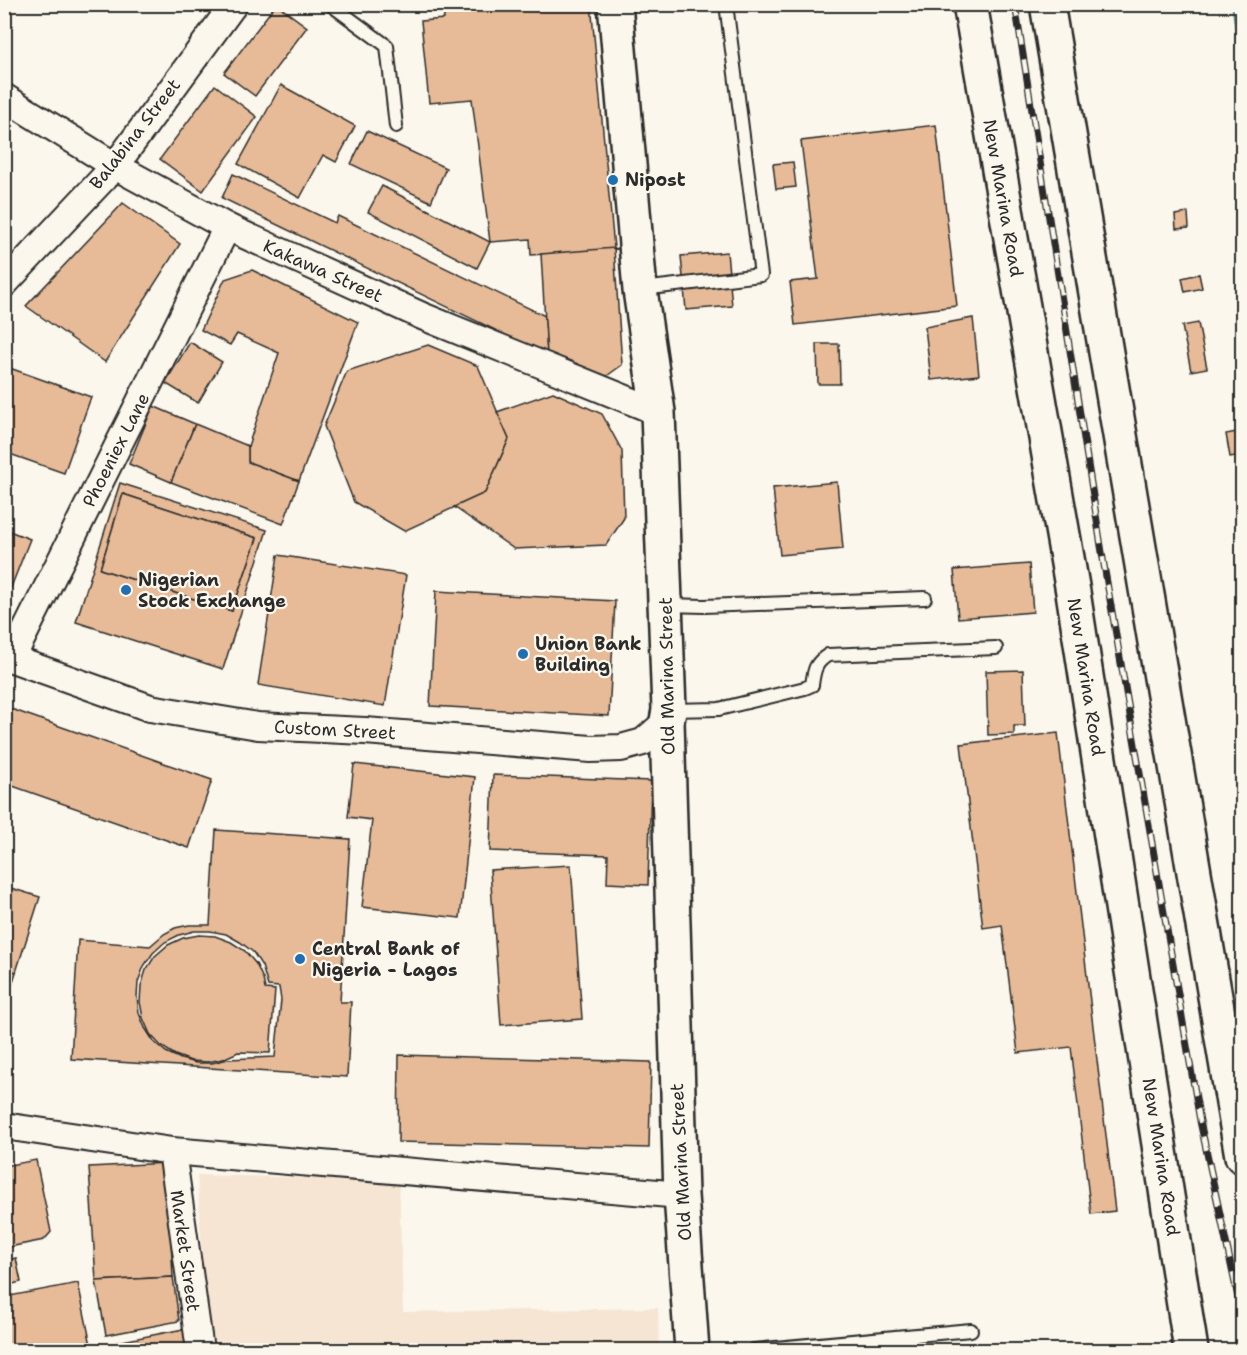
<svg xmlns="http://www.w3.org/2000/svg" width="1247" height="1355" viewBox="0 0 1247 1355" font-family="'Shantell Sans',sans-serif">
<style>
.built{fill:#f5e5d2}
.water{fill:#7dcdda;stroke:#5c8c94;stroke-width:1.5}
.building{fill:#e7bb97;stroke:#2b2b2b;stroke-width:1.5;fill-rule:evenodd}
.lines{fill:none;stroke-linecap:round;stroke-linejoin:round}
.lane-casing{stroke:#2b2b2b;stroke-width:16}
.street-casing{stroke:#2b2b2b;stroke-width:30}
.primary-casing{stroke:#2b2b2b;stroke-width:38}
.highway-casing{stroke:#2b2b2b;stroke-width:38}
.lane{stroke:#fbf7ec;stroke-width:12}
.street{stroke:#fbf7ec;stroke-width:26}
.primary{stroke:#fbf7ec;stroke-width:33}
.highway{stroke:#fbf7ec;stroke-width:33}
.rail-casing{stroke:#2b2b2b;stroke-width:7}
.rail{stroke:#fbf7ec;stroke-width:4.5;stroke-dasharray:14;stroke-linecap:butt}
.poi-dot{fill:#1f6fb2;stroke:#fbf7ec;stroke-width:2}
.labels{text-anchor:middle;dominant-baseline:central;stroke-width:4.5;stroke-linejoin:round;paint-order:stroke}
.street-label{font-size:18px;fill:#2b2b2b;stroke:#fbf7ec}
.poi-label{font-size:18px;font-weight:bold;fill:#2b2b2b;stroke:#fbf7ec;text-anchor:start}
</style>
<rect width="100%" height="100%" fill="#fbf7ec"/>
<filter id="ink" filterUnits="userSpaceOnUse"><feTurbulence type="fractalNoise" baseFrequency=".0167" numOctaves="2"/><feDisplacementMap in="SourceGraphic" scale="12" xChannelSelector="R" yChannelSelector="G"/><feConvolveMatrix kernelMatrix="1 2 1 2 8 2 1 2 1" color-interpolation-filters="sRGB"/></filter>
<g filter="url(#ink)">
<!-- built -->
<polygon class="built" points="197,1175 399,1180 403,1312 658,1308 659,1350 213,1350 207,1328"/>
<!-- water -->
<polygon class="water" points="1232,5 1242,5 1242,74"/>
<!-- building -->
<g class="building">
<polygon points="276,4 307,27 255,96 224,73"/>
<polygon points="443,4 591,4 614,248 618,249 531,255 530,239 490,242 472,99 429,103 421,21 444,19"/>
<polygon points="215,85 257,117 203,191 160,159"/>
<polygon points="281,85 355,126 336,162 323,155 300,198 238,164"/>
<polygon points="936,125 957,306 795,325 790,282 818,279 801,141"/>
<polygon points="367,131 446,168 431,202 351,164"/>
<polygon points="793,162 796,187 776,189 773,164"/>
<polygon points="233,174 335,223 338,216 545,316 547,355 222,198"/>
<polygon points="382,186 490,242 477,268 368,212"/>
<polygon points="123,203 180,244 105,362 26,306"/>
<polygon points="1188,213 1189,228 1176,229 1175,215"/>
<polygon points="614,248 622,365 604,378 547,355 541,254"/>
<polygon points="727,252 732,306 686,310 681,256"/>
<polygon points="252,270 358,322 299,481 248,462 248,446 279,353 237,334 230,345 201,330 225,279"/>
<polygon points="1199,274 1202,288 1185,292 1182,278"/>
<polygon points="973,318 979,375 931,380 925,327"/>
<polygon points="1198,323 1207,368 1191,371 1182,326"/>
<polygon points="190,342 222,362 198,403 165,383"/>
<polygon points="817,344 839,344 840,384 818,384"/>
<polygon points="428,345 478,366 509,439 485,493 404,531 354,502 324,426 347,371"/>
<polygon points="4,366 91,397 64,473 4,452"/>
<polygon points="553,392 602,414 622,451 624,518 606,545 514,549 454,507 485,493 509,439 497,412"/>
<polygon points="153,406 195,424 171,482 129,464"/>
<polygon points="195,424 248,446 248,462 299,481 283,524 171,482"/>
<polygon points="1242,431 1242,455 1230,457 1226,434"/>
<polygon points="837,482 843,549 780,555 773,488"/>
<path d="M120 483 267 530 223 669 76 622ZM123 494 257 538 232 611 100 569Z"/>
<polygon points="1242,492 1242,529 1239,529 1236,493"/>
<polygon points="123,494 257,538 232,611 100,569"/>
<polygon points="4,529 30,539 8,595 4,593"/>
<polygon points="278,555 406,575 385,706 258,685"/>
<polygon points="1029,564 1033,612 958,618 954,570"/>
<polygon points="436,591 615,601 609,716 430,706"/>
<polygon points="1023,670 1025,726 1014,726 1014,734 988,735 986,671"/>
<polygon points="11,709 212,780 189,848 4,783 4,728"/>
<polygon points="1058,733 1115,1211 1091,1214 1071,1047 1018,1053 1002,925 983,928 961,744"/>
<polygon points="354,764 475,777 460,918 362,907 372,820 348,817"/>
<polygon points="493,775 651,781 648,885 607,883 608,855 490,851"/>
<path d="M216 830 350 839 340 1002H351L347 1077 71 1059 78 940 150 946 164 934 175 928 189 925H210ZM194 931H210L226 934 240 942 253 952 262 966 268 986 279 987 281 1000 275 1057 228 1059 212 1063H196L181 1059 166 1052 154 1042 145 1028 139 1013 137 997 138 982 144 966 153 953 165 942 179 935Z"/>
<polygon points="571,865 582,1019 501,1025 490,870"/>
<polygon points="4,886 40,897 16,972 4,969"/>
<polygon points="199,935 215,936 231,942 245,951 256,964 263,979 265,989 275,990 270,1053 238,1052 223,1059 207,1062 191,1061 175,1055 161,1046 150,1034 143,1018 140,1002 141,986 146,970 155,956 168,945 183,938"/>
<polygon points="4,969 16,972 4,1012"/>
<polygon points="399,1055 651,1062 649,1148 398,1142"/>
<polygon points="36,1160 51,1232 44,1240 4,1248 4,1166"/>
<polygon points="167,1163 173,1277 96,1281 89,1167"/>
<polygon points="16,1258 21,1282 4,1286 4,1261"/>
<polygon points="173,1277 179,1321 106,1335 96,1281"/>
<polygon points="78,1283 92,1350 4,1350 4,1297"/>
<polygon points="184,1329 188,1350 119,1350 117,1342"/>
</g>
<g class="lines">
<!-- lane casing -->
<g class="lane-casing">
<g id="lane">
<polyline points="330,4 387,46 396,126"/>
<polyline points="642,289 761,275 726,4"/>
<polyline points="666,605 704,606 925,598"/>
<path d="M670 710 719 709 805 688 812 685C814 670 815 663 828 655L996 648"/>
<polyline points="754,1350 971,1330"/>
</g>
</g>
<!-- street casing -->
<g class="street-casing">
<g id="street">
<polyline points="4,97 115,166 227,227 422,316 658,412"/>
<polyline points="4,284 115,166 234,4"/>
<polyline points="4,656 150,708 258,726 365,731 591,749 621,748 643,742 667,721"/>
<polyline points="12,658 227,227"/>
<polyline points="4,1126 172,1151 681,1195"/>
<polyline points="172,1151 200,1350"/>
</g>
</g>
<!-- primary casing -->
<g class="primary-casing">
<polyline id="primary" points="615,4 640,290 658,412 669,710 667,721 681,1195 692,1350"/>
</g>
<!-- highway casing -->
<g class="highway-casing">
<g id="highway">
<polyline points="970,4 1073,592 1191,1350"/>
<polyline points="1047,4 1242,1156"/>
</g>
</g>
<!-- lane -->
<use href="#lane" class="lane"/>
<!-- street -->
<use href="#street" class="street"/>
<!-- primary -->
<use href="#primary" class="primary"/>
<!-- highway -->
<use href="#highway" class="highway"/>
<!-- rail casing -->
<g class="rail-casing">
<polyline id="rail" points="1015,4 1104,565 1200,1121 1242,1316"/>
</g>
<!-- rail -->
<use href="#rail" class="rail"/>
</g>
</g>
<!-- markers -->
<g class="poi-dot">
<circle cx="613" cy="180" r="6"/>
<circle cx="126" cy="590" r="6"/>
<circle cx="523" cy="654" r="6"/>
<circle cx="300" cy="959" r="6"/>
</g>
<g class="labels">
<!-- street labels -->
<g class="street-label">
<text transform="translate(135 134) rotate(-52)">Balabina Street</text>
<text transform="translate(1003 198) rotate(80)">New Marina Road</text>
<text transform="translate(323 271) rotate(24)">Kakawa Street</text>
<text transform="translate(116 450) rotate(-63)">Phoeniex Lane</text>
<text transform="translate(667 676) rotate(-91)">Old Marina Street</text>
<text transform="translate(1086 677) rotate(81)">New Marina Road</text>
<text transform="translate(335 730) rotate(3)">Custom Street</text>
<text transform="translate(1161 1157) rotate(81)">New Marina Road</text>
<text transform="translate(681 1162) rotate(-93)">Old Marina Street</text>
<text transform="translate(185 1251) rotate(82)">Market Street</text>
</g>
<!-- poi labels -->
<g class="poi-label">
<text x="625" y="180">Nipost</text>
<text x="138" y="580">Nigerian<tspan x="138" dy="21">Stock Exchange</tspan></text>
<text x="535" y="644">Union Bank<tspan x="535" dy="21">Building</tspan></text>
<text x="312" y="949">Central Bank of<tspan x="312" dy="21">Nigeria - Lagos</tspan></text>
</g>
</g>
<!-- margin -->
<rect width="1247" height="1355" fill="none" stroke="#fbf7ec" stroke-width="24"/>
<rect x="12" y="12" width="1223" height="1331" fill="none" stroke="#2b2b2b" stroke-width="2" filter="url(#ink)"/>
</svg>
